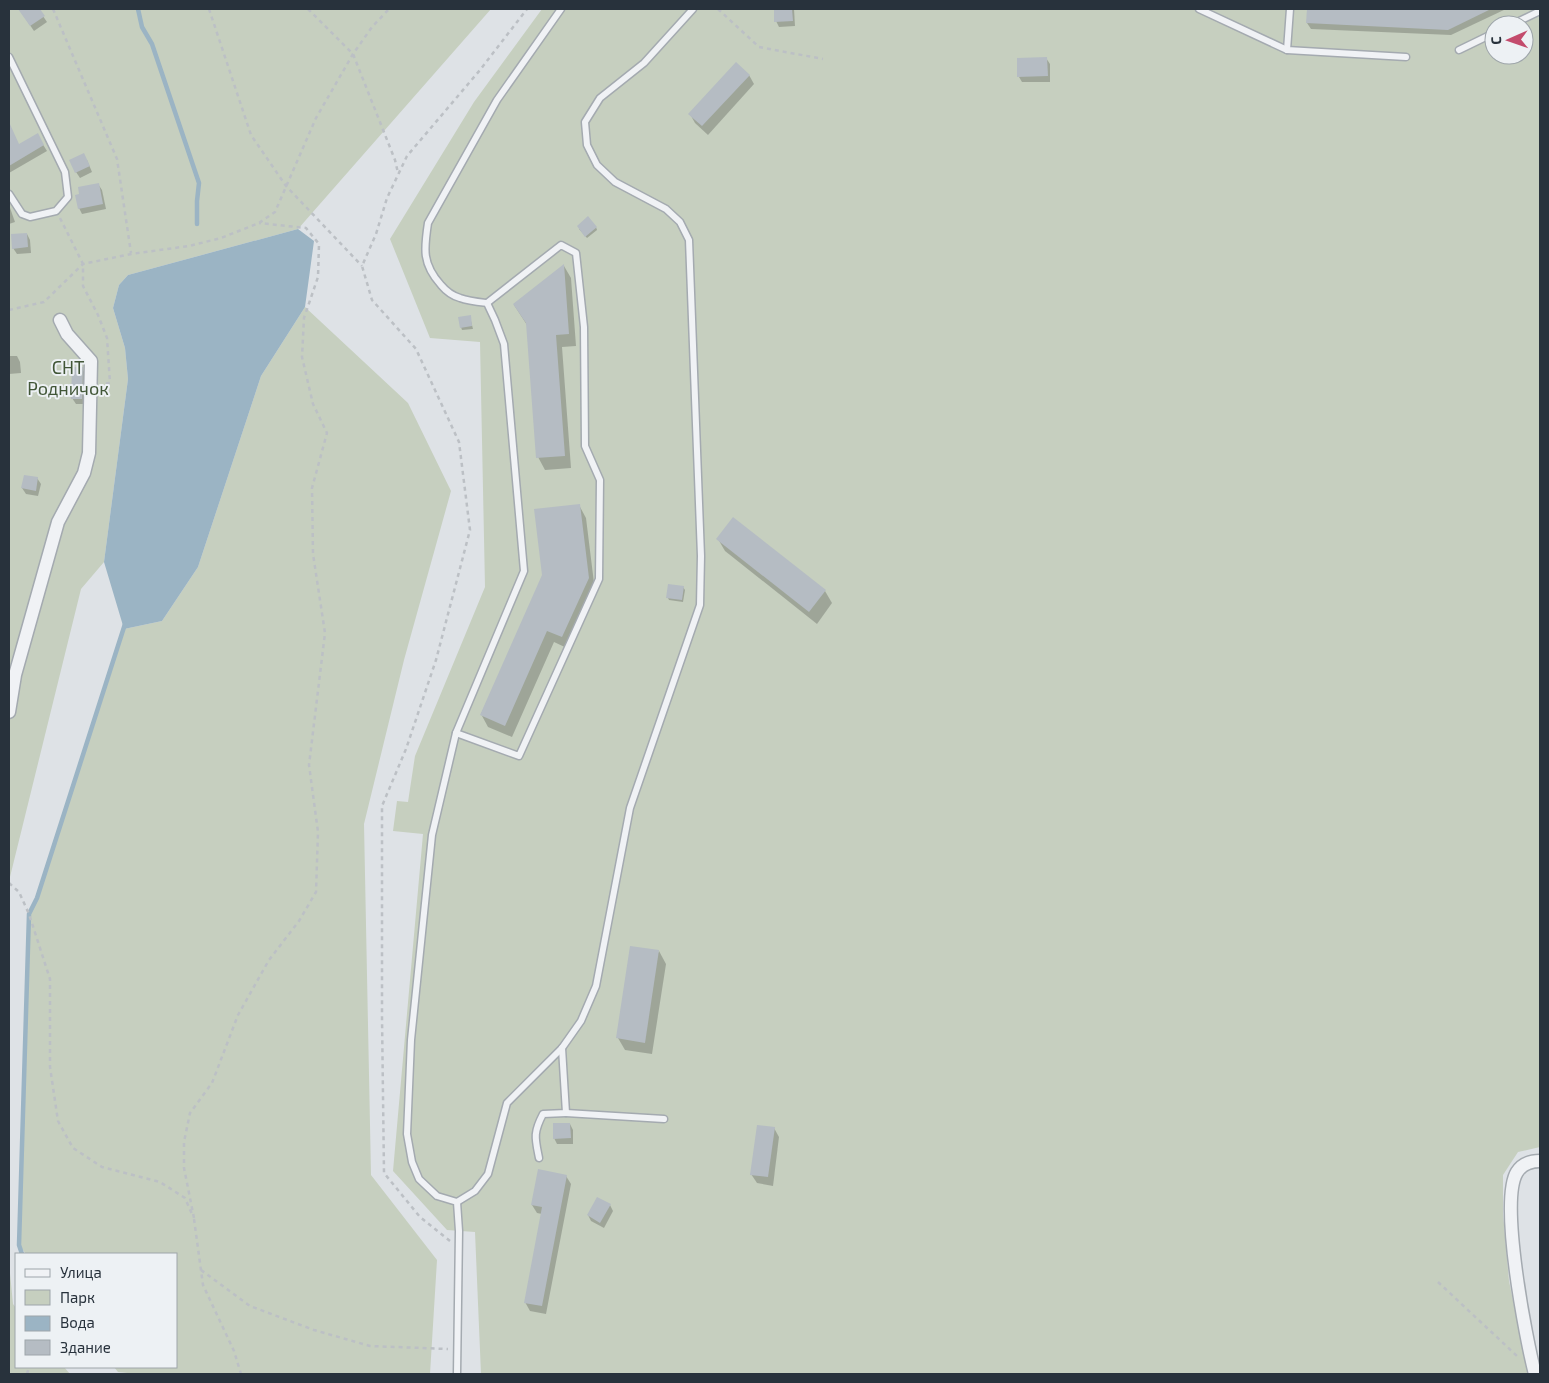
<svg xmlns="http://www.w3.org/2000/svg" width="1549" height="1383" viewBox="0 0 1549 1383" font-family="'Exo 2',sans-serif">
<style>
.green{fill:#c6cfbf;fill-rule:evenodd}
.water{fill:#9bb4c4}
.shadow{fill:#0003}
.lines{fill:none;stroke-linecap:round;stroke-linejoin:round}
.stream{stroke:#9bb4c4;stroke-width:4.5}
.building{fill:#b5bcc3}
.lane-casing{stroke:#a4aab0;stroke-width:9}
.street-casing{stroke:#a4aab0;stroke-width:15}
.path{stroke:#bcc0c5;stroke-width:2.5;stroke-dasharray:4 4;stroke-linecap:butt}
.lane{stroke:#f0f2f5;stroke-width:6}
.street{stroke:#f0f2f5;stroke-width:12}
.labels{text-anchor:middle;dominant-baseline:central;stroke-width:4;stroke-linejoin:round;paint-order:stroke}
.park-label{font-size:18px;fill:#415637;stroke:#edf1f4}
</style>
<rect width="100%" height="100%" fill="#dee2e6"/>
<!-- green -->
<g class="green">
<polygon points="9,9 491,9 298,229 128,275 119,285 113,308 125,348 128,379 104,562 81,589 9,881"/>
<path d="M542 9H1540V1147L1518 1152 1503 1175V1214L1509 1281 1528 1374H481L475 1232 447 1230 393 1171 423 834 393 831 397 801 408 802 415 756 485 587 480 342 430 338 390 239 474 102ZM1494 25H1524V55H1494Z"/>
<polygon points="305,307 408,403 451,491 404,660 364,824 371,1175 437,1260 430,1374 137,1374 118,1372 114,1367 176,1367 176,1254 26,1254 19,1245 29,914 37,898 124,629 162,621 198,567 261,376"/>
<polygon points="9,1263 13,1304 16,1308 16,1367 64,1367 70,1374 9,1374"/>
</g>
<!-- water -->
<polygon class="water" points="298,229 314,241 305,307 261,376 198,567 162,621 124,629 104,562 128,379 125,348 113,308 119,285 128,275"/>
<!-- shadow -->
<g class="shadow">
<polygon points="19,9 38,9 47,22 34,31"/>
<polygon points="775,9 794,9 795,26 779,27 776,21"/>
<polygon points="1308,9 1506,9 1451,35 1311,29 1307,23"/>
<polygon points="1046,58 1050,64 1050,82 1022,82 1019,77"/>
<polygon points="749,75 754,84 708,135 695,123 690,114"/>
<polygon points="37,135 47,151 9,173 9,146 17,142 19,146"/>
<polygon points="87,160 92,172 80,178 76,172"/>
<polygon points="98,184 102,190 106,209 82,214 79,208 81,195"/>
<polygon points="9,205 15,222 9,224"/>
<polygon points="596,227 597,230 587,238 579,229"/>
<polygon points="27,234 30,240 31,253 17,254 13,248"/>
<polygon points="564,266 571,278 576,346 562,347 571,468 545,470 538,457 527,325 514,305"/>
<polygon points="470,317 473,329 462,330 461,327"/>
<polygon points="9,356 17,356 20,362 21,373 9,374"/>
<polygon points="82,368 85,374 85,404 76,404 72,398"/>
<polygon points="37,478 41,484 38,496 26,494 22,488"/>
<polygon points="579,505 586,518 595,591 569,649 554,642 512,737 488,727 481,714"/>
<polygon points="733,519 825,591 832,603 817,624 725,551 718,539"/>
<polygon points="683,587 685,590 683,602 669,600 668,598"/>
<polygon points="659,951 666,964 652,1054 625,1050 618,1038"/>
<polygon points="570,1124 573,1130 573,1144 557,1144 554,1138"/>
<polygon points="774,1128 779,1137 773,1186 757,1183 751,1174"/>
<polygon points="566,1176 571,1184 546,1314 530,1311 525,1302 542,1214 537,1213 532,1205"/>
<polygon points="610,1205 613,1211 604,1228 591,1221 588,1215"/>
</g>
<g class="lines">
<!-- stream -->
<g class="stream">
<polyline points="138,9 142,27 152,44 199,183 197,201 197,224"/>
<polyline points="22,1254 19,1245 29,914 37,898 125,624"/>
</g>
</g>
<!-- building -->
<g class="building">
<polygon points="18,9 40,9 45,16 30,26"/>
<polygon points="774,9 792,9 793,21 774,22"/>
<polygon points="1307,9 1491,9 1448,30 1306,23"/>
<polygon points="1047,57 1048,76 1017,77 1017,58"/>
<polygon points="736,62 750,75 702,126 688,114"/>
<polygon points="9,122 19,144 38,133 44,145 9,166"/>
<polygon points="84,153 90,166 75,173 69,160"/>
<polygon points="99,183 103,204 78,209 75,195 79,194 78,187"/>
<polygon points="588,216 597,227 585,237 577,226"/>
<polygon points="27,233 28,247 12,249 11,234"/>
<polygon points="564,264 569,334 556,335 565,456 536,458 526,323 513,304"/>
<polygon points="471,315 472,326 460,328 458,317"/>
<polygon points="72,367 83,367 82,399 71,399"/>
<polygon points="24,475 38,477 36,491 21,488"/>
<polygon points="580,504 589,578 562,637 547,631 505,726 480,715 542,575 534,509"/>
<polygon points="733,517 826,590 809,612 716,539"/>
<polygon points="668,584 684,586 682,600 666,598"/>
<polygon points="630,946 659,950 645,1043 616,1038"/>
<polygon points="553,1123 570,1123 571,1138 553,1139"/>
<polygon points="757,1125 775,1127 768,1177 750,1175"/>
<polygon points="538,1169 567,1175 542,1306 524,1303 542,1207 531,1205"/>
<polygon points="597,1197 611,1204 600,1223 587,1215"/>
</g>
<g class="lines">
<!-- lane casing -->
<g class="lane-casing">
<g id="lane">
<polyline points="1199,9 1287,50 1406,57"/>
<polyline points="1511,25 1540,11"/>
<polyline points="1287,50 1290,9"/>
<polyline points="1459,50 1494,33"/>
<polyline points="9,57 65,172 68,197 56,211 30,217 22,214 9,194"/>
<polyline points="456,733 519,756 599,579 600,480 585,446 584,327 576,253 561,245 487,303"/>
<polyline points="566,1113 664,1119"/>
<path d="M539 1158C535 1138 533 1133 543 1114L566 1113 562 1048"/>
<polyline points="457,1202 475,1191 488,1174 507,1103 562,1048 581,1021 596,986 630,808 700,605 701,556 689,240 680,222 666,209 615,182 597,165 587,145 585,122 600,98 644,63 693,9"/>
<path d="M457 1374 459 1231 457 1202 437 1196 419 1179 412 1162 407 1134 411 1040 432 835 456 733 524 571 504 344 495 320 487 303C478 302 468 301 460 298 453 296 446 291 441 285 422 264 424 249 428 223L497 100 561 9"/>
</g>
</g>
<!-- street casing -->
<g class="street-casing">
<g id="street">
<polyline points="9,712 15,675 58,522 84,473 89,453 91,361 67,334 60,320"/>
<path d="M1535 1374C1526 1339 1499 1201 1517 1172 1522 1164 1531 1161 1540 1161"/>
</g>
</g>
<!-- path -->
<g class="path">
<polyline points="53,9 117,159 131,253"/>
<polyline points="209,9 251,135 286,186 362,266"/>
<polyline points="308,9 353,54 395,160 398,173"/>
<polyline points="718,9 759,47 823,59"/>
<polyline points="60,218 83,264 83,286 98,315 107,338 110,383 102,384"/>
<polyline points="9,310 44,302 83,264 131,254 189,246 221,238 259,223 275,212 316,118 353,54 372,27 389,9"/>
<polyline points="9,883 19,892 29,914 50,979 50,1067 58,1121 73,1148 102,1167 160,1182 185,1198 192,1214"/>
<polyline points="194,1218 184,1168 184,1142 190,1113 212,1083 238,1015 269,960 299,921 316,892 318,832 309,765 325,633 313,554 312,488 327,433 313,404 302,357 304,318 318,277 319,244 306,228 259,223"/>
<polyline points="194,1219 203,1285 234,1351 241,1374"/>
<polyline points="450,1241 420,1217 384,1173 382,1017 382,806 406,749 436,660 470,530 459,442 416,349 372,300 362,266 376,234 387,198 407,156 480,70 527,9"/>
<polyline points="201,1270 250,1306 314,1330 370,1346 448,1349"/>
<polyline points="1438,1282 1517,1356"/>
<polyline points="27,1374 29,1367"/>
</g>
<!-- lane -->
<use href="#lane" class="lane"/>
<!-- street -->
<use href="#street" class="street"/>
</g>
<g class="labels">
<!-- park labels -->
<g class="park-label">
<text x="68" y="367">СНТ<tspan x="68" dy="21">Родничок</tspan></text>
</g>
</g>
<!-- border -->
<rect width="1549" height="1383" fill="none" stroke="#28323c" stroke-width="20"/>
<!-- legend -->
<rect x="15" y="1253" width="162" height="115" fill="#edf1f4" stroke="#9ea5aa"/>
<rect x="25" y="1269" width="25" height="8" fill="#f0f2f5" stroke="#9ea5aa"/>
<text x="60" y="1278" font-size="15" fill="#28323c">Улица</text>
<rect x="25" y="1290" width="25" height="15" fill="#c6cfbf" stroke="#9ea5aa"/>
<text x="60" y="1303" font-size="15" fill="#28323c">Парк</text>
<rect x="25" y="1316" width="25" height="15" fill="#9bb4c4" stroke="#9ea5aa"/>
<text x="60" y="1328" font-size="15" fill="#28323c">Вода</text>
<rect x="25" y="1340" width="25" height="15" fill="#b5bcc3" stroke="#9ea5aa"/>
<text x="60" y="1353" font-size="15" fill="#28323c">Здание</text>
<!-- north arrow -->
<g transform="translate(1509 40) rotate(268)"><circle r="24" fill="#edf1f4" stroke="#9ea5aa"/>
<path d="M0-4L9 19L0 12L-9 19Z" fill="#c34b6c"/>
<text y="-8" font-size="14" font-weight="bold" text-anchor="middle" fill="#28323c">С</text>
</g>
</svg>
